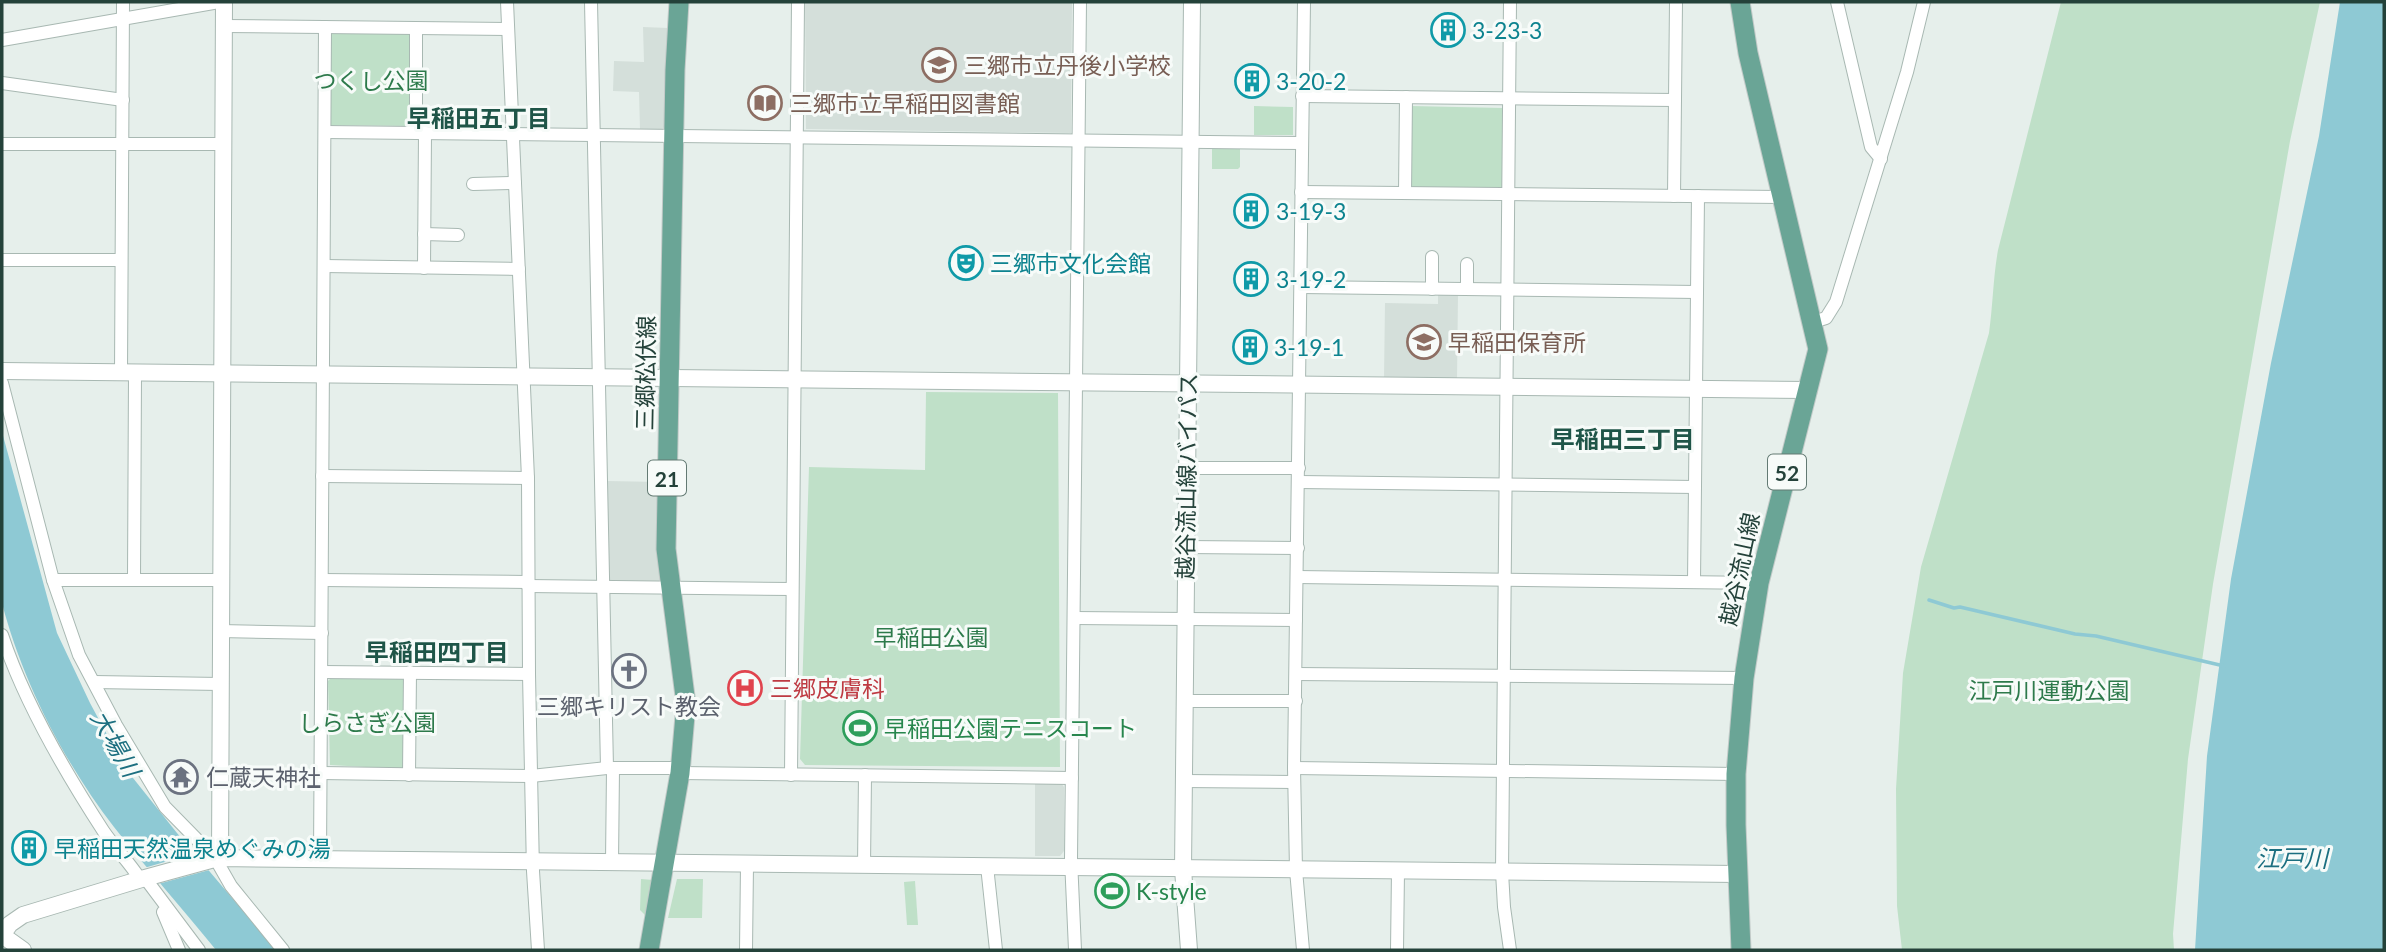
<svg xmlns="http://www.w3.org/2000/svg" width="2386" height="952" viewBox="0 0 2386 952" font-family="Lato,'Noto Sans JP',sans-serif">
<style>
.built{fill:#d4dfda}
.green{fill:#bfe0c8}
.water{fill:#8ec9d4}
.pier{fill:#e6efeb}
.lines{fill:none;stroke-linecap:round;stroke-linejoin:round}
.stream{stroke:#8ec9d4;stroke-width:3.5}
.minor-casing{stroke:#a8b8b2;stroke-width:14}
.tertiary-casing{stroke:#a8b8b2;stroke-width:18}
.primary-casing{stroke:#c2cac8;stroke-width:21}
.minor{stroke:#fff;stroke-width:12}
.tertiary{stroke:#fff;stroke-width:16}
.primary{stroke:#6aa596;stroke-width:19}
.labels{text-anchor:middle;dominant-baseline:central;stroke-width:6;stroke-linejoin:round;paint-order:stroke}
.shield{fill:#f7fbf9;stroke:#637a73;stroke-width:2}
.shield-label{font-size:21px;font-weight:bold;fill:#24423a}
.culture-label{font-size:23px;fill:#0d838f;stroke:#f7fbf9;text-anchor:start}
.education-label{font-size:23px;fill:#785e54;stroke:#f7fbf9;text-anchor:start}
.park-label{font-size:23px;fill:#2d7a4b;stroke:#f7fbf9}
.street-label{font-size:23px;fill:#24423a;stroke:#f7fbf9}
.health-label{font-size:23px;fill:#be3a42;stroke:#f7fbf9;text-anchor:start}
.worship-label{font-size:23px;fill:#5b616d;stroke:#f7fbf9}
.leisure-label{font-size:23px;fill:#27864d;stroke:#f7fbf9;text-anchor:start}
.neighbourhood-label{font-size:24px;font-weight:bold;fill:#1f5548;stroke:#f7fbf9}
.water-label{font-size:24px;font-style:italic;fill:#1c6f80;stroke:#f7fbf9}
</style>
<rect width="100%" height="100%" fill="#e6efeb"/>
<!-- built -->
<g class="built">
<polygon points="805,2 1072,2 1071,133 806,129"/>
<polygon points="643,27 668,28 666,124 662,130 640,129 639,92 613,91 614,61 644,62"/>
<polygon points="1438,295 1458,295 1457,379 1384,378 1385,303 1438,304"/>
<polygon points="607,481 660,482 662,577 659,582 612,582 607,577"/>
<polygon points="1035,783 1061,783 1064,787 1064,851 1060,856 1035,856"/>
</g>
<!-- green -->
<g class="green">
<path d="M2061 2H2320L2290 141 2213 584 2188 759 2173 934 2174 950H1902L1897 906 1896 789 1903 673 1921 567 1989 333C1993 305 1993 278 1998 250Z"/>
<polygon points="330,32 412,34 411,126 330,125"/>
<polygon points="1254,106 1293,107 1293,135 1254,135"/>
<polygon points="1411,106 1503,108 1502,188 1409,189"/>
<polygon points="1212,146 1240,146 1240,167 1238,169 1212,169"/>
<polygon points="926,392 1058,393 1060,767 805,765 800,759 809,467 925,470"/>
<polygon points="332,677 403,677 407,680 406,765 402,769 330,765 328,681"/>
<polygon points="641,879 653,880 647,917 640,910"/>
<polygon points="677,879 703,879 702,918 668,918"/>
<polygon points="915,881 918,925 907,925 904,882"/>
</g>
<!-- water -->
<g class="water">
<polygon points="2340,2 2384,2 2384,950 2195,950 2207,756 2231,579 2271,363 2319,136"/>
<path d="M2 432 57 633 90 703 125 768 177 833 276 950H216C183 909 147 869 114 827 65 764 22 681 2 603Z"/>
</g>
<!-- pier -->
<polygon class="pier" points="199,852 213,869 158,884 144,868"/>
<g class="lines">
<!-- stream -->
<polyline class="stream" points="1929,600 1954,608 1960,607 2075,634 2096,636 2224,666"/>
<!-- minor casing -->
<g class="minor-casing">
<g id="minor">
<polyline points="507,2 528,478 529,674 533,871 538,950"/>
<polyline points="591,2 607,768"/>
<polyline points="1510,2 1502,872 1504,907 1510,950"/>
<polyline points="1837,2 1871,147 1881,159"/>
<polyline points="224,26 508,29"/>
<polyline points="2,40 219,2"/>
<polyline points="2,83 123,100"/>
<polyline points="1302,96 1675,100"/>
<polyline points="325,132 1302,143"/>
<polyline points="416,133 416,29"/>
<polyline points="2,144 223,144"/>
<polyline points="473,184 515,183"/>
<polyline points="1301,192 1783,197"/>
<polyline points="1405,193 1406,97"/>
<polyline points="1674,196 1676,2"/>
<polyline points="424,234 458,235"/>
<polyline points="2,260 121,260"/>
<polyline points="324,266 519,269"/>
<polyline points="424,268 425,133"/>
<polyline points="1301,287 1697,292"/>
<polyline points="1432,289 1432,257"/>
<polyline points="1467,289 1467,264"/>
<polyline points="1813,322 1826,318 1836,302 1907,72 1924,2"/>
<polyline points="121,373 123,2"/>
<polyline points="2,383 53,580 79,655 116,725 165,807 215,858 231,886 283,950"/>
<polyline points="1187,468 1299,468"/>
<polyline points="322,476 528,478"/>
<polyline points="1299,482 1695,487"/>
<polyline points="1186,547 1298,548"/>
<polyline points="1297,577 1759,583"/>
<polyline points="53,580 221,580"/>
<polyline points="134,580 135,374"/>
<polyline points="322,580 528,582"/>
<polyline points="1694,582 1698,196"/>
<polyline points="528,586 792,589"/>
<polyline points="1074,618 1296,620"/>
<polyline points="220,631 322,633"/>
<path d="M2 635C24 702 65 772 104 832 115 848 129 862 140 879"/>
<polyline points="322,672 529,674"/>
<polyline points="1296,674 1744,678"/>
<polyline points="94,682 220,684"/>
<polyline points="1184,701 1296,701"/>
<polyline points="1294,768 1736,774"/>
<polyline points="321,773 531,776 607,768 681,768"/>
<polyline points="680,773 1072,778"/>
<polyline points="409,775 410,672"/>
<polyline points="791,775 798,2"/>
<polyline points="1184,781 1294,782"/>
<polyline points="320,859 325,27"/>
<polyline points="612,862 613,769"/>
<polyline points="864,866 865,775"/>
<polyline points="987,866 996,950"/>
<polyline points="145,878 199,950"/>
<polyline points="163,912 179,950"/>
<polyline points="746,950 747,865"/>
<polyline points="1075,950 1071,859 1080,2"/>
<polyline points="1303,950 1296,870 1294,768 1304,2"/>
<polyline points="1397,950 1398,871"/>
</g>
</g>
<!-- tertiary casing -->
<g class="tertiary-casing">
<g id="tertiary">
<polyline points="2,371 1809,390"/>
<polyline points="220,858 224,2"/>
<polyline points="23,950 2,935 10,924 23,915 145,878 218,858 1738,874"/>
<polyline points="1189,950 1183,869 1192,2"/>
</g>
</g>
<!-- primary casing -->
<g class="primary-casing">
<g id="primary">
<polyline points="1740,2 1748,53 1818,349 1759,583 1744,678 1736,774 1736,825 1741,950"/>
<polyline points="649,950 680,773 686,704 666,549 675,70 679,2"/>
</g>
</g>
<!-- minor -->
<use href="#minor" class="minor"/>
<!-- tertiary -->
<use href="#tertiary" class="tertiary"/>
<!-- primary -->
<use href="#primary" class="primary"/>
</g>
<!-- icons -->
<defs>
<g id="building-ring" transform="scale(1.75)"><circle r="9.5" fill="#f7fbf9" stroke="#0f9aa8" stroke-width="1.5"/><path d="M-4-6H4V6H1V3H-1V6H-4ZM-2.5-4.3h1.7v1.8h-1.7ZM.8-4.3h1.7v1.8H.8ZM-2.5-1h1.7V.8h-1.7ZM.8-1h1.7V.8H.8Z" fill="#0f9aa8"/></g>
<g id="school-ring" transform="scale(1.75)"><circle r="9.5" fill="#f7fbf9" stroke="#8d6e63" stroke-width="1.5"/><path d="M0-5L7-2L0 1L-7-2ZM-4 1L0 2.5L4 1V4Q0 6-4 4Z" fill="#8d6e63"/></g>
<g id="library-ring" transform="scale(1.75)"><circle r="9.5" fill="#f7fbf9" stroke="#8d6e63" stroke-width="1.5"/><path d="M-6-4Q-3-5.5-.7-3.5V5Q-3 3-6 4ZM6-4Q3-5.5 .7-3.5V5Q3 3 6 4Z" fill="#8d6e63"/></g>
<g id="theatre-ring" transform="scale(1.75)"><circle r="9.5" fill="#f7fbf9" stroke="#0f9aa8" stroke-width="1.5"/><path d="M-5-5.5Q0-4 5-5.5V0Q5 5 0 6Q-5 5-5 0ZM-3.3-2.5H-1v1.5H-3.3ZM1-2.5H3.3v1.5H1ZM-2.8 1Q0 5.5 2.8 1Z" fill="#0f9aa8"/></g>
<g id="church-ring" transform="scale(1.75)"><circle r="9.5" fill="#f7fbf9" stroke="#6b7280" stroke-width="1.5"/><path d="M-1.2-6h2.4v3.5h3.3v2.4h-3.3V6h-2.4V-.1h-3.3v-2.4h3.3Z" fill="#6b7280"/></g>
<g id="hospital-ring" transform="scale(1.75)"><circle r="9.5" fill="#f7fbf9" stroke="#e0444e" stroke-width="1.5"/><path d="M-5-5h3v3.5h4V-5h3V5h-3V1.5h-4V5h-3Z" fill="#e0444e"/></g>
<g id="stadium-ring" transform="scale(1.75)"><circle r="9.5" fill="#f7fbf9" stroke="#2e9e5b" stroke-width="1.5"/><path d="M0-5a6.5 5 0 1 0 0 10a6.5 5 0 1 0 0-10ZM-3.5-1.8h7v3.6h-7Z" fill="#2e9e5b"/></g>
<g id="temple-ring" transform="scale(1.75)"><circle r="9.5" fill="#f7fbf9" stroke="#6b7280" stroke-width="1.5"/><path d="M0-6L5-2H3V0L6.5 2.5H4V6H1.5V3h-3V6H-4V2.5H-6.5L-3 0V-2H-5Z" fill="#6b7280"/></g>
</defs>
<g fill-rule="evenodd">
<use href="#building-ring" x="1448" y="30"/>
<use href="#school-ring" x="939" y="65"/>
<use href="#building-ring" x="1252" y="81"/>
<use href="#library-ring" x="765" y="103"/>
<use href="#building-ring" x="1251" y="211"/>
<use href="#theatre-ring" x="966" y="263"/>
<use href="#building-ring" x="1251" y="279"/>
<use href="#school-ring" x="1424" y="342"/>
<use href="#building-ring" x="1250" y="347"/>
<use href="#church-ring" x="629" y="671"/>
<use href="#hospital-ring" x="745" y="688"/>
<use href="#stadium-ring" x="860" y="728"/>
<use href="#temple-ring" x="181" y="777"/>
<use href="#building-ring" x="29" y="848"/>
<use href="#stadium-ring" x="1112" y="891"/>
</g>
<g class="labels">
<!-- shield labels -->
<g class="shield">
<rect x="1768" y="454.5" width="38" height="35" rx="5"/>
<rect x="648" y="460.5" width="38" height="35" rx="5"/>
</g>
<g class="shield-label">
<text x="1787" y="472">52</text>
<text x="667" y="478">21</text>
</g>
<!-- culture labels -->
<g class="culture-label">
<text x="1472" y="30">3-23-3</text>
<text x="1276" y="81">3-20-2</text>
<text x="1276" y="211">3-19-3</text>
<text x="990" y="263">三郷市文化会館</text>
<text x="1276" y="279">3-19-2</text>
<text x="1274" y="347">3-19-1</text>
<text x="54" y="848">早稲田天然温泉めぐみの湯</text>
</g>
<!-- education labels -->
<g class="education-label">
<text x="964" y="65">三郷市立丹後小学校</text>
<text x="790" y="103">三郷市立早稲田図書館</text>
<text x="1448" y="342">早稲田保育所</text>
</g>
<!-- park labels -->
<g class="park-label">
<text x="371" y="80">つくし公園</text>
<text x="931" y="637">早稲田公園</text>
<text x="2049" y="690">江戸川運動公園</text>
<text x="367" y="722">しらさぎ公園</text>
</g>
<!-- street labels -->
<g class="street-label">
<text transform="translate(645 373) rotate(-89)">三郷松伏線</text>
<text transform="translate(1186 476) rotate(-89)">越谷流山線バイパス</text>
<text transform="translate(1739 569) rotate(-78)">越谷流山線</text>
</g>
<!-- health labels -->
<g class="health-label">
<text x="770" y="688">三郷皮膚科</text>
</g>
<!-- worship labels -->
<g class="worship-label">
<text x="629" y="706">三郷キリスト教会</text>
<text x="206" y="777" text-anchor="start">仁蔵天神社</text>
</g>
<!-- leisure labels -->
<g class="leisure-label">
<text x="884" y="728">早稲田公園テニスコート</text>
<text x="1136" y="891">K-style</text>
</g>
<!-- neighbourhood labels -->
<g class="neighbourhood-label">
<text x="479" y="117">早稲田五丁目</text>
<text x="1623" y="438">早稲田三丁目</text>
<text x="437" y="651">早稲田四丁目</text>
</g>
<!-- water labels -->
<g class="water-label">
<text transform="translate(116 743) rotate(60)">大場川</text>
<text x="2292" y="857">江戸川</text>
</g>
</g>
<!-- border -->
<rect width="2386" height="952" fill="none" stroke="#24423a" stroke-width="7"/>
</svg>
